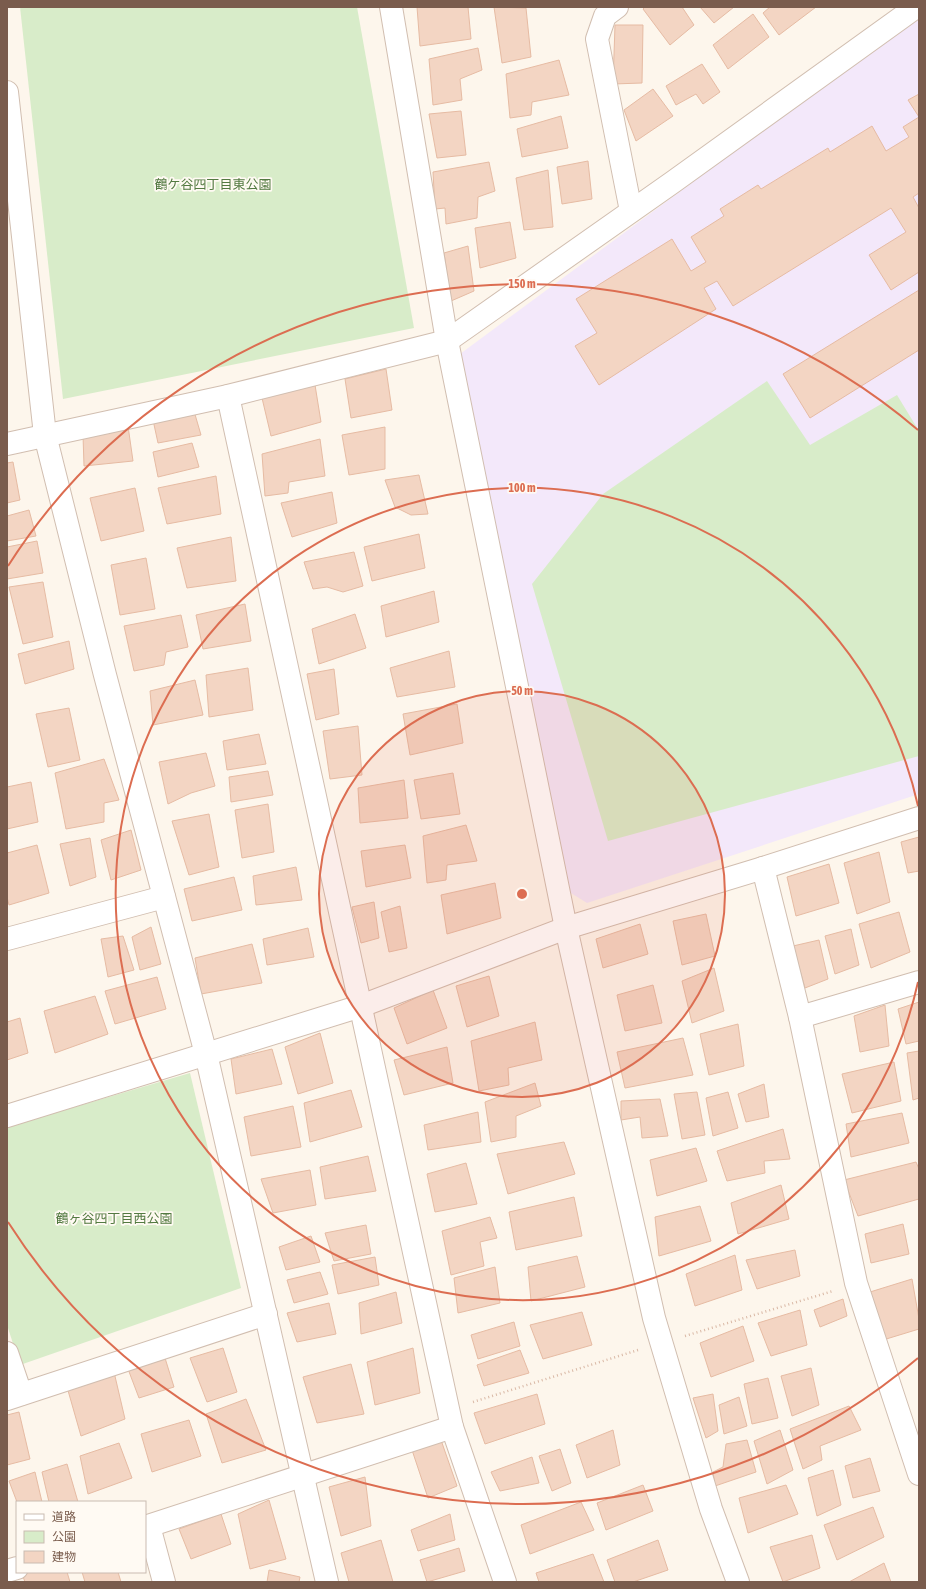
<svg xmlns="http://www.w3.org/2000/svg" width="926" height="1589" viewBox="0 0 926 1589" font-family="'Asap Condensed','Noto Sans JP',sans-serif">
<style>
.education{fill:#f3e8fa}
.green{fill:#d8ecc9}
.building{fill:#f3d5c3;stroke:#e6bba3}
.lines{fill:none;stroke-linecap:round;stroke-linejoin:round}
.minor-casing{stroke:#d1beb0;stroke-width:24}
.path{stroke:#d9b8a5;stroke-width:2.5;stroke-dasharray:1 3;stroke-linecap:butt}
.minor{stroke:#fff;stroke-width:22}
.ring{fill:none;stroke:#dc6d51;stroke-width:2}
.labels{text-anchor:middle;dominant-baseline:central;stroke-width:3.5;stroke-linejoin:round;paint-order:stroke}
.park-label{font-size:13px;fill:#537a41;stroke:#fffaf3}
.centre{fill:#dc6d51;stroke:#fffaf3;stroke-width:2}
.ring-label{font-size:12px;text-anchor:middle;font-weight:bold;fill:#dc6d51;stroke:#fffaf3;stroke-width:3.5;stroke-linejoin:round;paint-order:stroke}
</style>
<rect width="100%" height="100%" fill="#fdf6ec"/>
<!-- education -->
<polygon class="education" points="919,15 919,794 587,903 566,890 456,357"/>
<!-- green -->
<g class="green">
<polygon points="20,7 357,7 414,328 63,399"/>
<polygon points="767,381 810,445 897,395 919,431 919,756 608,841 532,584 603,494"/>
<polygon points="190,1073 241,1288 20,1365 7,1325 7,1127"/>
</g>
<!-- building -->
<g class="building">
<polygon points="417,7 468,7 471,39 420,46"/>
<polygon points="494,7 526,8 531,57 502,63"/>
<polygon points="645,7 682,7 694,25 670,45 643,9"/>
<polygon points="700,7 734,7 714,23"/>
<polygon points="770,7 816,7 779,35 763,13"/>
<polygon points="753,14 769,37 728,69 713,45"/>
<polygon points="615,25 643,25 642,83 613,84"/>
<polygon points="478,48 482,70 460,79 462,100 433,105 429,59"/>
<polygon points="559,60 569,95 532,102 531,115 510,118 506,74"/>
<polygon points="702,64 720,92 703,104 696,94 676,105 666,86"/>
<polygon points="653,89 673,116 636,141 624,110"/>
<polygon points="919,94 919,193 913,197 919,208 919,272 891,290 869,255 906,232 891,208 733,306 717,281 704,288 716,309 599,385 575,346 597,333 576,299 672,239 691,271 706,262 691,237 724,216 720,209 758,185 761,189 828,148 830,152 872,126 886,151 909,137 903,127 919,117 908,100"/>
<polygon points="461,111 466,155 437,158 429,114"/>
<polygon points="561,116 568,148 522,157 517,129"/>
<polygon points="588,161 592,199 562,204 557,167"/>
<polygon points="489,162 495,191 478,197 477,218 446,224 445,208 435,209 433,172"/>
<polygon points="548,170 553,227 524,230 516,178"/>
<polygon points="510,222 516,258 480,268 475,228"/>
<polygon points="468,246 474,291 451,301 444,253"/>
<polygon points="919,290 919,350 810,418 783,374"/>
<polygon points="386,369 392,410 351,418 345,379"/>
<polygon points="315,385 321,422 271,436 262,398"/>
<polygon points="194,411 201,435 158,443 153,420"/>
<polygon points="128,426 133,461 84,466 83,435"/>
<polygon points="385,427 385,469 349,475 342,435"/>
<polygon points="320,439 325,476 289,482 288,493 265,496 262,454"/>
<polygon points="192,443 199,467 158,477 153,452"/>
<polygon points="13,462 20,500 7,503 7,463"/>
<polygon points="419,475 428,514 411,515 395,507 385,480"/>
<polygon points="216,476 221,514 167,524 158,488"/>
<polygon points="135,488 144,531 101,541 90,498"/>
<polygon points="332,492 337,523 292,537 281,503"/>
<polygon points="29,510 36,536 7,541 7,516"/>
<polygon points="419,534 425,568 372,581 364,547"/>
<polygon points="231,537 236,581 187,588 177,548"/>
<polygon points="37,541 43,573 7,579 7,547"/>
<polygon points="354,552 363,586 343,592 327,587 313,589 304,562"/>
<polygon points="146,558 155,609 120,615 111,565"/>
<polygon points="43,582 53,637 23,644 9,587"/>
<polygon points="434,591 439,622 386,637 381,606"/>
<polygon points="245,604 251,641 203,649 196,615"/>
<polygon points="355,614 366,648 319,664 312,629"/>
<polygon points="181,615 188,647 166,652 164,665 134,671 124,626"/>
<polygon points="69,641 74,669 25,684 18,654"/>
<polygon points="449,651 455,687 397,697 390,668"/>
<polygon points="248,668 253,710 209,717 206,675"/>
<polygon points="334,669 339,714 316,720 307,674"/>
<polygon points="195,680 203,715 153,725 150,691"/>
<polygon points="457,704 463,743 410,755 403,714"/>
<polygon points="69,708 80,760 48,767 36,714"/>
<polygon points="358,726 362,775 330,779 323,731"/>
<polygon points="259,734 266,764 227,770 223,741"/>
<polygon points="206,753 215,786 191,793 168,804 159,762"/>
<polygon points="104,759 119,800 104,803 104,822 66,829 55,773"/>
<polygon points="268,771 273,795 231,802 229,777"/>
<polygon points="453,773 460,814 421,819 414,780"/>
<polygon points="404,780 408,818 360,823 358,788"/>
<polygon points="31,782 38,822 7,829 7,787"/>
<polygon points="268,804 274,852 242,858 235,810"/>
<polygon points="209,814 219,867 189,875 172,821"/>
<polygon points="466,825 477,861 447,865 446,880 427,883 423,836"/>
<polygon points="131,830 141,870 111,880 101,840"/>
<polygon points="919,837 919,871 908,873 901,842"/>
<polygon points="90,838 96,877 70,886 60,844"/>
<polygon points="37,845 49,893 9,905 7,897 7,853"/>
<polygon points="405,845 411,878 366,887 361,851"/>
<polygon points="879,852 890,902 857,914 844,863"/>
<polygon points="829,864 839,903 796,916 787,877"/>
<polygon points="296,867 302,900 256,905 253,876"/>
<polygon points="234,877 242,910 192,921 184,889"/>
<polygon points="495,883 501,918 447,934 441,895"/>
<polygon points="374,902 379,938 361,943 352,907"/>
<polygon points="400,906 407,948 389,952 381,912"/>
<polygon points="899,912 910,952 871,968 859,924"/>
<polygon points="706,914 715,956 682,965 673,921"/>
<polygon points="640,924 648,954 603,968 596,939"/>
<polygon points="151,927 161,964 140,970 132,937"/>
<polygon points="308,928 314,957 267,965 263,939"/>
<polygon points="851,929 859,965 835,974 825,936"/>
<polygon points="123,936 134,970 108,977 101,939"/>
<polygon points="819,940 828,979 805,988 793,946"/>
<polygon points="252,944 262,983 201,994 195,958"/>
<polygon points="714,968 724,1011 692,1023 682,981"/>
<polygon points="489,976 499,1016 467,1027 456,986"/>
<polygon points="157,977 166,1009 115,1024 105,991"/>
<polygon points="653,985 662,1023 625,1031 617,995"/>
<polygon points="433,990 447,1028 407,1044 394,1008"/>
<polygon points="95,996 108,1034 55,1053 44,1011"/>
<polygon points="919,1002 919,1041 906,1044 898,1009"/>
<polygon points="885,1005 889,1046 860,1052 854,1016"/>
<polygon points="20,1018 28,1053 7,1060 7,1022"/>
<polygon points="535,1022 542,1060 508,1068 509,1085 479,1091 471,1041"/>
<polygon points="738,1024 744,1066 709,1075 700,1034"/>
<polygon points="320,1033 333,1083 298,1094 285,1047"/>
<polygon points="683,1038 693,1075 625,1088 617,1052"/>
<polygon points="447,1047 453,1083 404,1095 394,1060"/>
<polygon points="272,1049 282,1084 236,1094 231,1059"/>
<polygon points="919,1051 919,1098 913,1100 907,1053"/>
<polygon points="894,1062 901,1101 852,1113 842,1074"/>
<polygon points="535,1083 541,1106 516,1116 516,1137 491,1142 485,1102"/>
<polygon points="764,1084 769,1117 746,1122 738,1094"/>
<polygon points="351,1090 362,1127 310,1142 304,1103"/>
<polygon points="697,1092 705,1135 682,1139 674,1094"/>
<polygon points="728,1092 738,1128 713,1136 706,1098"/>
<polygon points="660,1099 668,1136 642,1138 640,1117 621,1120 621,1101"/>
<polygon points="293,1106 301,1147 251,1156 244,1117"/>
<polygon points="478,1112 481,1142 428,1150 424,1125"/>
<polygon points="902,1113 909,1143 851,1157 846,1124"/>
<polygon points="783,1129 790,1159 764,1161 765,1173 727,1181 717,1151"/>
<polygon points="564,1142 575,1174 508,1194 497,1154"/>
<polygon points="696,1148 707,1181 657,1196 650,1160"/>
<polygon points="368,1156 376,1191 325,1199 320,1167"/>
<polygon points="916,1162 919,1169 919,1199 858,1216 844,1180"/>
<polygon points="466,1163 477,1204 435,1212 427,1174"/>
<polygon points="310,1170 316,1205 273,1213 261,1179"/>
<polygon points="781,1185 789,1219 738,1234 731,1203"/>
<polygon points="574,1197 582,1236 516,1250 509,1212"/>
<polygon points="700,1206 711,1241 659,1256 655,1217"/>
<polygon points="490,1217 497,1238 480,1242 484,1266 451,1275 442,1231"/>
<polygon points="903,1224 909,1254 871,1263 865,1234"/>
<polygon points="366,1225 371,1254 334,1261 325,1233"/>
<polygon points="311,1236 320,1262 286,1270 279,1247"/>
<polygon points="795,1250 800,1276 757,1289 746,1260"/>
<polygon points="735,1255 742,1290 695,1306 686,1274"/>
<polygon points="577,1256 585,1287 531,1301 528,1267"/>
<polygon points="375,1257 379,1285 338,1294 332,1265"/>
<polygon points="495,1267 500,1303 458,1313 454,1278"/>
<polygon points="320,1272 328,1294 294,1303 287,1280"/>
<polygon points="912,1279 919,1319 919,1329 883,1340 870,1292"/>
<polygon points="396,1292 402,1323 361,1334 359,1303"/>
<polygon points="843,1299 847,1316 820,1327 814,1310"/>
<polygon points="329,1303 336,1334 297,1342 287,1313"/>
<polygon points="800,1310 807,1345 771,1356 758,1323"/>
<polygon points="582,1312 592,1345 543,1359 530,1325"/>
<polygon points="514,1322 520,1346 478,1359 471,1335"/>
<polygon points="743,1326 754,1361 711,1377 700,1343"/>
<polygon points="223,1348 237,1392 207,1402 190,1358"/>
<polygon points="413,1348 420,1393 375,1405 367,1362"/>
<polygon points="520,1350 529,1373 484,1386 477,1365"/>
<polygon points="165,1358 174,1387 139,1398 128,1369"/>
<polygon points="351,1364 364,1414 317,1423 303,1377"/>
<polygon points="811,1368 819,1405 792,1416 781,1376"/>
<polygon points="114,1372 125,1419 81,1436 67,1387"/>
<polygon points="768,1378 778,1418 752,1424 744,1384"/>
<polygon points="537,1394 545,1424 485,1444 474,1413"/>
<polygon points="713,1394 718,1431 706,1438 693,1398"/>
<polygon points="739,1397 747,1426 724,1434 719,1405"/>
<polygon points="246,1399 266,1450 222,1463 206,1414"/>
<polygon points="849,1406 861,1430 820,1446 822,1460 803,1469 790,1429"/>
<polygon points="19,1412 30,1459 7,1465 7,1415"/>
<polygon points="189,1420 201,1456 152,1472 141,1434"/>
<polygon points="613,1430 620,1465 587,1478 576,1445"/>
<polygon points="780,1430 793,1470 767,1484 754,1441"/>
<polygon points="441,1440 457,1486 428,1498 412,1450"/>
<polygon points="747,1440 756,1472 715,1486 713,1472 723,1467 726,1444"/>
<polygon points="119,1443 132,1478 88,1494 80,1456"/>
<polygon points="560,1449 571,1483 552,1491 539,1456"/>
<polygon points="532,1457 539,1483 500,1491 491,1472"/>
<polygon points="870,1458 880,1491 853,1498 845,1466"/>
<polygon points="67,1464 78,1502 49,1502 42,1472"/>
<polygon points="833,1470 841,1505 817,1516 808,1478"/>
<polygon points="35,1472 42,1502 17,1502 9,1481"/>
<polygon points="365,1477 371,1526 341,1536 329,1487"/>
<polygon points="643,1485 653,1511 606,1530 597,1503"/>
<polygon points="786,1485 798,1514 748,1533 739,1498"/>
<polygon points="269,1500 286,1559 250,1569 238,1514"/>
<polygon points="581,1502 594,1530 530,1554 521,1525"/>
<polygon points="873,1507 884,1537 837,1560 824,1525"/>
<polygon points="221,1514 231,1544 191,1559 179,1529"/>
<polygon points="450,1514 455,1540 418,1551 411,1530"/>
<polygon points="812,1535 820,1568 783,1582 770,1547"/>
<polygon points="381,1540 393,1582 349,1582 341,1553"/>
<polygon points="658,1540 668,1570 633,1582 615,1582 607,1560"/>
<polygon points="459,1548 465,1571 427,1582 420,1560"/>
<polygon points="593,1554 604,1582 539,1582 536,1573"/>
<polygon points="884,1563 891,1582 849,1582"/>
<polygon points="269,1570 300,1577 299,1582 267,1582"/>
<polygon points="28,1572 67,1572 70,1582 25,1582 22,1574"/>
<polygon points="82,1572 118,1572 121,1582 85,1582"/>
</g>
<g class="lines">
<!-- minor casing -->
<g class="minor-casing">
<g id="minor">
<polyline points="391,7 447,341 566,928 654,1318 711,1509 738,1582"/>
<polyline points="617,7 605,16 597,39 631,211"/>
<polyline points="7,92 45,435 105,675 206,1054 327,1582"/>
<polyline points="228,396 452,1427 505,1582"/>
<polyline points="7,444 228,396 447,341 673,182 916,7"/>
<polyline points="763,868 800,1017 856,1283 919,1474"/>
<polyline points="7,939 164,897"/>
<polyline points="800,1017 919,982"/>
<polyline points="7,1116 361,1006 566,928 763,868 919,818"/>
<polyline points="7,1353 21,1394"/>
<polyline points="7,1399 266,1314"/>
<polyline points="149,1526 164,1582"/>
<polyline points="145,1527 452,1427"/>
<polyline points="7,1571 17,1568"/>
</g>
</g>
<!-- path -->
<g class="path">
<polyline points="685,1336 833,1291"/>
<polyline points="473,1402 638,1350"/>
</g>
<!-- minor -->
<use href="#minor" class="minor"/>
</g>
<!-- distance rings -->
<circle cx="522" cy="894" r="203" fill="#dc6d51" fill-opacity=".12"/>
<g class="ring">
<circle cx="522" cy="894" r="203"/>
<path d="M918 982A406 406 0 1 1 918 806"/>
<path d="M918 1358A610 610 0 0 1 8 1222M8 566A610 610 0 0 1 918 430"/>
</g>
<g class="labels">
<!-- park labels -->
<g class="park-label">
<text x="213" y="184">鶴ケ谷四丁目東公園</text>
<text x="114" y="1218">鶴ヶ谷四丁目西公園</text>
</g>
</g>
<circle cx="522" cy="894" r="6" class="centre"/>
<g class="ring-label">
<text x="522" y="288">150 m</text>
<text x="522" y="492">100 m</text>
<text x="522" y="695">50 m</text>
</g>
<!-- border -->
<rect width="926" height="1589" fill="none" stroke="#7a5c4d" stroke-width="16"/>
<!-- legend -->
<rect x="16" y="1501" width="130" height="72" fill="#fffaf3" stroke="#cabbb1"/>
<rect x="24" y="1514" width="20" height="6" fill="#ffffff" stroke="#cabbb1"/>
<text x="52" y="1521" font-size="12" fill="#7a5c4d">道路</text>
<rect x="24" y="1531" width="20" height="12" fill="#d8ecc9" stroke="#cabbb1"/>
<text x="52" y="1541" font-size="12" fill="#7a5c4d">公園</text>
<rect x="24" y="1551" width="20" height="12" fill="#f3d5c3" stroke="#cabbb1"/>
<text x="52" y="1561" font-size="12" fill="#7a5c4d">建物</text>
</svg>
